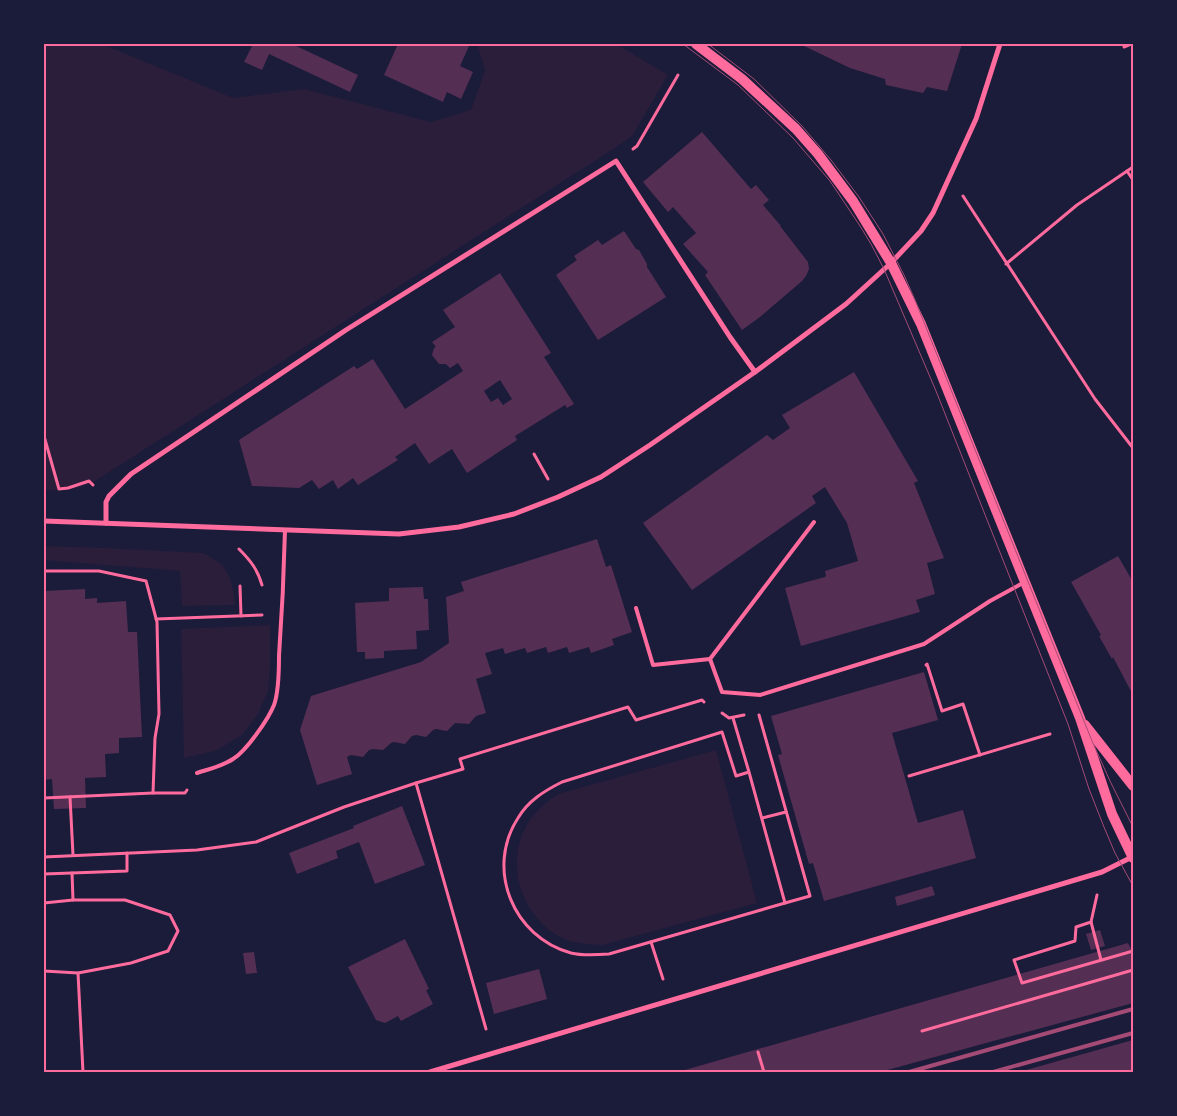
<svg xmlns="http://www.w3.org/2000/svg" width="1177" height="1116" viewBox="0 0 1177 1116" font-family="Montserrat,sans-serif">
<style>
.green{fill:#2a1e3b}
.building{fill:#542f53;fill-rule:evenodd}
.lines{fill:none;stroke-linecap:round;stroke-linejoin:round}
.path{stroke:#ff6b9d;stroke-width:3}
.service{stroke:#ff6b9d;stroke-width:4}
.minor{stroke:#ff6b9d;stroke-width:5}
.secondary{stroke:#ff6b9d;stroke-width:10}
.tram{stroke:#a44b75;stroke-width:1}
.rail{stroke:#a44b75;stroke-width:4}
.neatline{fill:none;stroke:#ff6b9d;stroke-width:2}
</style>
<rect width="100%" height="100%" fill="#1b1b3a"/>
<!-- green -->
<g class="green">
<path d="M44 44H102L233 98 304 89 431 122 471 110 485 70 477 44H616L668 75 632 136 618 146 92 483C74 490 62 491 44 490Z"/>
<polygon points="44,546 106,548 203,553 222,564 230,578 234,594 235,605 182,606 180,571 44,560"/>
<polygon points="270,625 270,668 268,691 258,714 243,734 218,750 184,758 181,629"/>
<path d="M716 750 757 903 602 945C589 944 576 944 564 939 519 918 501 856 533 816 540 807 549 800 558 794Z"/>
</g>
<!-- building -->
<g class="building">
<polygon points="253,44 292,44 358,75 350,92 269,54 262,70 244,62"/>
<polygon points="398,44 465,44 469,46 460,66 473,72 461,99 447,92 443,102 384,75"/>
<polygon points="800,44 962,44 947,91 927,87 923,93 886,85 885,79 850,68"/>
<polygon points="702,132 751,189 756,185 769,200 763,205 781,226 780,226 808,262 809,269 806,276 802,281 760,317 742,330 705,275 708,272 683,244 696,233 673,207 668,212 643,182"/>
<polygon points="624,231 636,249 639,250 647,264 647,267 666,297 598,340 556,275 577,260 574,256 598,240 602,245"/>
<path d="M500 273 551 353 544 357 574 404 567 408 565 405 515 436 517 440 467 473 452 449 429 464 415 443 395 457 398 460 358 485 353 478 338 489 333 480 319 489 312 480 299 488 252 486 239 440 354 366 357 369 373 359 405 409 463 371 458 363 450 368 446 364H439L432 355 434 348 436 347 432 342 455 327 443 310ZM500 380 512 399 503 405 498 398 491 402 484 391Z"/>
<polygon points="854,372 918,481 914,483 944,558 927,563 935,594 916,600 920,612 801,646 785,588 825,577 826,576 825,571 858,561 847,523 825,487 812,496 816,503 692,590 643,523 767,435 773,440 790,428 782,415"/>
<polygon points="597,539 606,567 611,565 632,632 612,639 614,645 591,653 589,647 569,653 567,647 548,653 546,647 527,653 525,648 505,654 503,648 485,653 492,674 476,679 486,713 476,716 469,724 455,723 447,731 436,729 433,730 426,737 416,735 412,736 405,744 394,742 391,743 383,750 373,749 369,750 363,757 351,755 347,757 352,774 317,785 300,730 311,696 421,662 449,643 446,597 464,591 461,582"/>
<polygon points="1118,556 1133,582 1133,695 1113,657 1112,659 1099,636 1101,635 1071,582"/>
<polygon points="423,587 424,599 428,599 429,630 416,631 417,649 384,651 384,658 365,659 365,652 357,652 355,603 389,601 389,588"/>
<polygon points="85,589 85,599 97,598 97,603 126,601 128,632 137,632 142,737 119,738 119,753 105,754 106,777 85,778 86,808 54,809 52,779 44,780 44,591"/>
<polygon points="924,672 938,720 892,733 918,823 963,810 976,858 824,901 813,863 809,864 778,755 782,754 771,716"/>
<polygon points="402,806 425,865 375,884 359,842 336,851 338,858 297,874 289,853 354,828 353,826"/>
<polygon points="932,886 935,895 897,906 895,897"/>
<polygon points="1100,930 1105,946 1091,950 1086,934"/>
<polygon points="405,939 429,989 426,990 433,1004 401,1021 398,1016 385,1023 376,1020 348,967"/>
<polygon points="1128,943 1133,952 1133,1003 880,1072 678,1072"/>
<polygon points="254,952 257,973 246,974 243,953"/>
<polygon points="539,969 547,999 494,1014 486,983"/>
<polygon points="1133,1040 1133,1072 1019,1072"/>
</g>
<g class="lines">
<!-- path -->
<g class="path">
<polyline points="1124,47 1131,44"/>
<polyline points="633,149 637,146 678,75"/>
<polyline points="1127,171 1133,180"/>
<polyline points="963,196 1095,399 1133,448"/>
<polyline points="1006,264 1077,205 1133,167"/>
<polyline points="44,436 59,489 68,488 89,481 93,485"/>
<polyline points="534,454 548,479"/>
<path d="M239 549C250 560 258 570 262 585"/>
<polyline points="44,571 99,571 146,581 157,622 159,714 155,738 153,793"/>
<polyline points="240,586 241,616"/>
<polyline points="156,619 262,615"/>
<polyline points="926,665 927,664 942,711 963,704 980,755"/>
<polyline points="722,713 729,718 744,715"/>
<polyline points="759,715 810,896 785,903"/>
<path d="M733 718 749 772 785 903 609 954C596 955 583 956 571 953 513 937 485 869 518 818 528 801 544 791 562 782L722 732 736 776 749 772"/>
<polyline points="909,776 1050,734"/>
<polyline points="416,783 486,1029"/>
<polyline points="70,797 73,855"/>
<polyline points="44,798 153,793 185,793 187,790"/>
<polyline points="762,818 786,812"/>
<polyline points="44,857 197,850 256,842 344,807 416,783 463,769 460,759 628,707 636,720 702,700 704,702"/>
<polyline points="72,873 73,900"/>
<polyline points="44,874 127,871 127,853"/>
<polyline points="1097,895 1091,922 1076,927 1075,941 1014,960 1022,983 1133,951"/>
<polyline points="44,903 73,900 125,900 170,915 178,931 168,951 131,963 78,973 44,971"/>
<polyline points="1091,922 1101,960"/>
<polyline points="651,942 663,979"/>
<polyline points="78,973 83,1072"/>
<polyline points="922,1031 1133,970"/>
<polyline points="758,1052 764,1072"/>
</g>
<!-- service -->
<g class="service">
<polyline points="636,608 653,665 710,659 722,692 760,695 924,644 990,601 1023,583"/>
<polyline points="710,659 814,522"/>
<path d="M197 773C209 769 223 766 233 759 246 751 268 720 274 705 278 694 279 668 279 656 282 614 284 572 285 530"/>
</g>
<!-- minor -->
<g class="minor">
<polyline points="44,521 399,534 459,527 514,514 558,497 601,477 650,445 755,372 846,304 891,263 921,231 933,213 976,119 1000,44"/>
<polyline points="106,523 106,502 109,496 131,474 346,330 616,161 730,337 755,372"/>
<polyline points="430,1072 1102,872 1132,857"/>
</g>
<!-- secondary -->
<g class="secondary">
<polyline points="696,44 742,79 796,129 818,154 853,201 891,263 921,324 1025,582 1080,718 1112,814 1133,858"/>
<polyline points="1085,725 1133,786"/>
</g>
<!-- tram -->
<g class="tram">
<polyline points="683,44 738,85 793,138 830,181 860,226 871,244 884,269 936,391 1068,724 1089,789 1104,827 1115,853 1133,886"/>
<polyline points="708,44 754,79 802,126 831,160 859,197 883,234 904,275 915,300 1092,741 1110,781 1133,827"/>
</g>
<!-- rail -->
<g class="rail">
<polyline points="909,1072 1133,1009"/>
<polyline points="993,1072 1133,1033"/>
</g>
</g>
<!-- border -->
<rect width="1177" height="1116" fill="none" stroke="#1b1b3a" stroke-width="90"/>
<rect x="45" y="45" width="1087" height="1026" class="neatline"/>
</svg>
